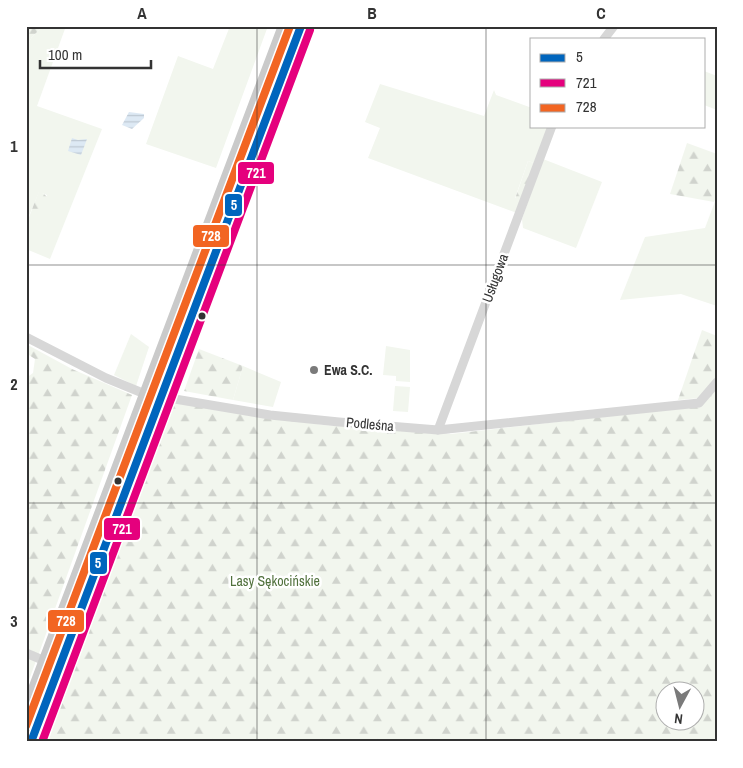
<svg xmlns="http://www.w3.org/2000/svg" width="743" height="768" viewBox="0 0 743 768" font-family="'Archivo Narrow',sans-serif">
<style>
.grass{fill:#f2f6ee}
.forest{fill:url(#forest-firs);fill-rule:evenodd}
.water{fill:url(#water-rules)}
.lines{fill:none;stroke-linecap:round;stroke-linejoin:round}
.minor{stroke:#d7d7d7;stroke-width:9}
.primary{stroke:#cacaca;stroke-width:14}
.bus-1-casing{stroke:#fff;stroke-width:11}
.bus-2-casing{stroke:#fff;stroke-width:11}
.bus-3-casing{stroke:#fff;stroke-width:11}
.bus-1{stroke:#0065bd;stroke-width:8}
.bus-2{stroke:#e5007d;stroke-width:8}
.bus-3{stroke:#f26522;stroke-width:8}
.grid{fill:none;stroke:#333;stroke-width:1;stroke-opacity:0.55}
.bus-dot{fill:#333;stroke:#fff;stroke-width:2}
.poi-dot{fill:#7a7a7a;stroke:#fff;stroke-width:2}
.labels{text-anchor:middle;dominant-baseline:central;stroke-width:5;stroke-linejoin:round;paint-order:stroke}
.street-label{font-size:14px;fill:#333;stroke:#fff}
.poi-label{font-size:14px;font-weight:bold;fill:#333;stroke:#fff;text-anchor:start}
.park-label{font-size:14px;fill:#51713d;stroke:#fff}
.line-badge{stroke:#fff;stroke-width:2}
.badge-label{font-size:14px;text-anchor:middle;font-weight:bold;fill:#fff}
.neatline{fill:none;stroke:#333;stroke-width:2}
.grid-label{font-size:16px;text-anchor:middle;font-weight:bold;fill:#333}
</style>
<defs>
<pattern id="forest-firs" width="22" height="20" patternUnits="userSpaceOnUse" patternTransform="scale(1.25)"><rect width="22" height="20" fill="#f2f6ee"/><path d="M5 1l3.5 6h-7zM16 11l3.5 6h-7z" fill="#d0d3cd"/></pattern>
<pattern id="water-rules" width="6" height="5" patternUnits="userSpaceOnUse" patternTransform="scale(1.25)"><rect width="6" height="5" fill="#dde9f4"/><path d="M0 2.5h6" fill="none" stroke="#bec8d2"/></pattern>
</defs>
<rect width="100%" height="100%" fill="#fff"/>
<!-- grass -->
<g class="grass">
<polygon points="43,26 66,26 37,106 102,129 50,259 26,249 26,225 37,225 47,195 39,192 26,223 26,47 32,37"/>
<polygon points="230,26 268,26 216,168 146,144 178,56 213,69"/>
<polygon points="704,71 717,76 717,110 704,105"/>
<polygon points="380,84 484,116 494,90 496,95 532,108 532,126 549,126 534,163 528,161 515,198 521,201 517,213 368,158 380,128 365,122"/>
<polygon points="543,159 602,182 576,248 523,228 522,219"/>
<polygon points="717,196 717,306 681,294 620,300 645,237 705,228"/>
<polygon points="131,334 149,347 136,386 114,375"/>
<polygon points="386,346 410,350 410,382 396,381 396,376 383,375"/>
<polygon points="243,366 281,382 273,407 233,400"/>
<polygon points="395,386 410,387 408,412 393,411"/>
</g>
<!-- forest -->
<g class="forest">
<polygon points="26,26 43,26 32,37 26,47"/>
<polygon points="687,143 717,154 717,196 714,202 670,194"/>
<polygon points="528,161 534,163 521,201 515,199"/>
<path d="M39 191C57 200 49 214 37 225H26Z"/>
<polygon points="702,330 717,336 717,378 700,398 678,400"/>
<polygon points="26,344 72,369 132,395 38,656 26,651 26,378 33,373 35,359 26,353"/>
<polygon points="199,349 243,366 233,400 184,391"/>
<path d="M717 385V742H46L167 406 176 403 323 425 451 434 698 406ZM666 690H696V720H666Z"/>
<polygon points="26,657 36,661 26,688"/>
</g>
<!-- water -->
<g class="water">
<polygon points="129,112 144,114 144,118 132,129 122,125"/>
<polygon points="72,138 78,140 87,139 81,155 68,151"/>
</g>
<g class="lines">
<!-- minor -->
<g class="minor">
<polyline points="604,39 614,26"/>
<polyline points="26,337 106,378 145,394 270,415 339,422 438,430 699,403 717,382"/>
<polyline points="438,430 552,126"/>
<polyline points="26,653 45,661"/>
</g>
<!-- primary -->
<g class="primary">
<polyline points="26,713 285,26"/>
<polyline points="31,742 301,26"/>
</g>
<!-- bus-1 casing -->
<g class="bus-1-casing">
<polyline id="bus-1" points="31,742 301,26"/>
</g>
<!-- bus-2 casing -->
<g class="bus-2-casing">
<polyline id="bus-2" points="42,742 310,30"/>
</g>
<!-- bus-3 casing -->
<g class="bus-3-casing">
<polyline id="bus-3" points="26,726 290,26"/>
</g>
<!-- bus-1 -->
<use href="#bus-1" class="bus-1"/>
<!-- bus-2 -->
<use href="#bus-2" class="bus-2"/>
<!-- bus-3 -->
<use href="#bus-3" class="bus-3"/>
</g>
<!-- grid -->
<path class="grid" d="M257 26V742M486 26V742M26 265H717M26 503H717"/>
<!-- markers -->
<g class="bus-dot">
<circle cx="202" cy="316" r="4.5"/>
<circle cx="118" cy="481" r="4.5"/>
</g>
<circle class="poi-dot" cx="314" cy="370" r="5"/>
<g class="labels">
<!-- street labels -->
<g class="street-label">
<text transform="translate(495 278) rotate(-70)">Usługowa</text>
<text transform="translate(370 424) rotate(5)">Podleśna</text>
</g>
<!-- poi labels -->
<g class="poi-label">
<text x="324" y="370">Ewa S.C.</text>
</g>
<!-- park labels -->
<g class="park-label">
<text x="275" y="581">Lasy Sękocińskie</text>
</g>
</g>
<g class="line-badge">
<rect x="237" y="161" width="38" height="24" rx="5" fill="#e5007d"/>
<rect x="224" y="193" width="19" height="24" rx="5" fill="#0065bd"/>
<rect x="192" y="224" width="38" height="24" rx="5" fill="#f26522"/>
<rect x="103" y="517" width="38" height="24" rx="5" fill="#e5007d"/>
<rect x="89" y="551" width="19" height="24" rx="5" fill="#0065bd"/>
<rect x="47" y="609" width="38" height="24" rx="5" fill="#f26522"/>
</g>
<g class="badge-label">
<text x="256" y="178">721</text>
<text x="234" y="210">5</text>
<text x="211" y="241">728</text>
<text x="122" y="534">721</text>
<text x="98" y="568">5</text>
<text x="66" y="626">728</text>
</g>
<!-- border -->
<rect width="743" height="768" fill="none" stroke="#ffffff" stroke-width="55"/>
<!-- legend -->
<rect x="530" y="38" width="175" height="90" fill="#ffffff" stroke="#adadad"/>
<rect x="540" y="54" width="25" height="8" fill="#0065bd" stroke="#adadad"/>
<text x="576" y="62" font-size="15" fill="#333333">5</text>
<rect x="540" y="79" width="25" height="8" fill="#e5007d" stroke="#adadad"/>
<text x="576" y="88" font-size="15" fill="#333333">721</text>
<rect x="540" y="104" width="25" height="8" fill="#f26522" stroke="#adadad"/>
<text x="576" y="112" font-size="15" fill="#333333">728</text>
<!-- north arrow -->
<g transform="translate(680 706) rotate(187)"><circle r="24" fill="#ffffff" stroke="#adadad"/>
<path d="M0-4L9 19L0 12L-9 19Z" fill="#7a7a7a"/>
<text y="-8" font-size="14" font-weight="bold" text-anchor="middle" fill="#333333">N</text>
</g>
<!-- scale -->
<path d="M40 60v8h111v-8" fill="none" stroke="#333333" stroke-width="2.5"/>
<text x="48" y="60" font-size="15" fill="#333333" stroke="#ffffff" stroke-width="4" paint-order="stroke">100 m</text>
<rect x="28" y="28" width="688" height="712" class="neatline"/>
<g class="grid-label">
<text x="142" y="19">A</text>
<text x="372" y="19">B</text>
<text x="601" y="19">C</text>
<text x="14" y="152">1</text>
<text x="14" y="390">2</text>
<text x="14" y="627">3</text>
</g>
</svg>
